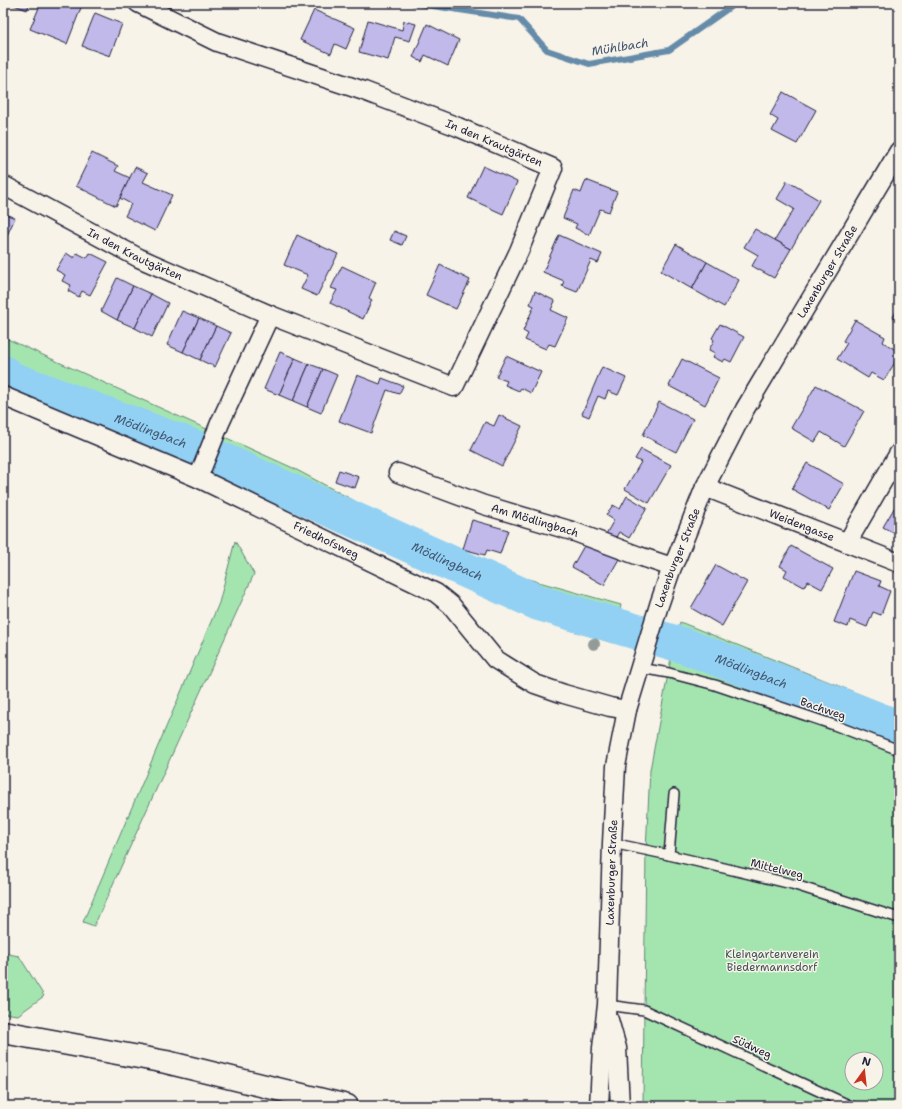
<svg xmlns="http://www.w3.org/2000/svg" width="902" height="1109" viewBox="0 0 902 1109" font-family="'Shantell Sans',sans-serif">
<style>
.green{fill:#a4e5af;stroke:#638475;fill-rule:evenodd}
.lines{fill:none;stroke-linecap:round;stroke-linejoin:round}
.stream{stroke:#658ba9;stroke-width:6}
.river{stroke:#92d1f3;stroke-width:36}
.building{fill:#c2b9eb;stroke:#22223b}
.lane-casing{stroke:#22223b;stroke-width:12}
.street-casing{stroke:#22223b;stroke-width:21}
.primary-casing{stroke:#22223b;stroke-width:25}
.lane{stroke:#f7f3e8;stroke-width:9}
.street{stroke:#f7f3e8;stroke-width:18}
.primary{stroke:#f7f3e8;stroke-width:22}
.tree{fill:#939b99}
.labels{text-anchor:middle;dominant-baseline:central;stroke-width:3;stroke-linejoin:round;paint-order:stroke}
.street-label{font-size:11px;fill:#22223b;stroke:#f7f3e8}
.park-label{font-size:11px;fill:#425358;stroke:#f7f3e8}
.water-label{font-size:12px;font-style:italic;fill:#445772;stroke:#f7f3e8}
</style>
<rect width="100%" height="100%" fill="#f7f3e8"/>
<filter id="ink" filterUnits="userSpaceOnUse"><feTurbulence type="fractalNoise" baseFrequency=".025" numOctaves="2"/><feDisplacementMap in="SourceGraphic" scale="8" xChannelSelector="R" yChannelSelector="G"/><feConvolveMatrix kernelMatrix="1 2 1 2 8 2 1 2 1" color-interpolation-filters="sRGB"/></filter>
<g filter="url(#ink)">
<!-- green -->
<g class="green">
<polygon points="3,337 293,468 471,563 621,605 613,643 557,626 248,484 8,387 3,384"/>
<polygon points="235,541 254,574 94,926 83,922 219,603"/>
<path d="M680 622 899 710V1106H643L644 1010 646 850 650 770 671 658ZM852 1059H876V1083H852Z"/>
<polygon points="3,953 19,956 44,996 18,1015 3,1013"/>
</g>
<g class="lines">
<!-- stream -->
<polyline class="stream" points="413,3 519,19 547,50 589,64 669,50 736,3"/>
<!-- river -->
<path class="river" id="s1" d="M3 373 11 379 188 445 539 603 685 646 899 728"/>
</g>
<!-- building -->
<g class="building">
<polygon points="9,3 30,3 27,10"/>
<polygon points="41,3 76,3 82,5 67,44 30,29"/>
<polygon points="314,10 355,28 346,49 335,44 331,54 300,40"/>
<polygon points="95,13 122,24 110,56 82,46"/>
<polygon points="368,20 402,30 404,21 416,24 410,41 395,37 388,60 359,52"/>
<polygon points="427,24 459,40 448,66 425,55 422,62 413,57"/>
<polygon points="783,92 816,110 797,144 772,131 778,120 770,115"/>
<polygon points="92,153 118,166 115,171 130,178 116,206 76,186"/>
<polygon points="483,166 517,182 503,214 468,198"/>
<polygon points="135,167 148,173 143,182 172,195 155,231 125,216 131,204 120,198"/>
<polygon points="586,180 617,192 609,212 600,209 589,235 575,228 577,224 563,218 574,190 581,193"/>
<polygon points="787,181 819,200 791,249 775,240 794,209 777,199"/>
<polygon points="3,213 15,218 3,244"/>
<polygon points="755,229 791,249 774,278 752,266 758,255 744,247"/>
<polygon points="394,231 406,236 402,245 390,240"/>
<polygon points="297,235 338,254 317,296 301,289 308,275 284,265"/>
<polygon points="559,235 602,254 598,263 591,260 577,292 562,286 564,281 543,272"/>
<polygon points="676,244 707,262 692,289 661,271"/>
<polygon points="66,253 74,258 77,253 87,258 90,253 108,262 90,295 82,291 79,297 68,291 71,285 62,281 65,275 56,270"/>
<polygon points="707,262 739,280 724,307 692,289"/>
<polygon points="440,265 470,280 456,309 426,295"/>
<polygon points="342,266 376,282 369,298 372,300 363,319 330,303 337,290 331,288"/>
<polygon points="117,278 133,286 117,320 101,311"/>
<polygon points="133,286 151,294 135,328 117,320"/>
<polygon points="535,291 555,301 551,310 568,318 555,346 549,344 546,349 525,340 528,334 523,331 534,306 530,304"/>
<polygon points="151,294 168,303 152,337 135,328"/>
<polygon points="899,307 899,321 893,317"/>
<polygon points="182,311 199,318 183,352 167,345"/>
<polygon points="199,318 216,326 200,360 183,352"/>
<polygon points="855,320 885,337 883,342 899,352 899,356 884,380 871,373 868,378 837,359 847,343 843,341"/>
<polygon points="720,324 744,337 731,362 725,359 723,362 713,357 715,353 709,350 714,340 712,338"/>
<polygon points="216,326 231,333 215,367 200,360"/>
<polygon points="280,352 295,358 279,395 264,389"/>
<polygon points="506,356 541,372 531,393 521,388 519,391 505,385 507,381 496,377"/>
<polygon points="295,358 309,364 293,401 279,395"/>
<polygon points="682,359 719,378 705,405 669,386"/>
<polygon points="309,364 323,369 307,407 293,401"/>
<polygon points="602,367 626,378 618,395 608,391 605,399 598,396 589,417 582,414"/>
<polygon points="323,369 337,375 321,413 307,407"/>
<polygon points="357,375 380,384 382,378 403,386 399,394 387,390 371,433 339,421"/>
<polygon points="816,385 864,411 844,446 821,432 815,442 791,428"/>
<polygon points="659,402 693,419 676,452 643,435"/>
<polygon points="499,415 522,426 502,466 471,450 485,422 494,426"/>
<polygon points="641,449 671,465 649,503 625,489 641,462 635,459"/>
<polygon points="807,463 844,484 829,510 792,489"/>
<polygon points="339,470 359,477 355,488 335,481"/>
<polygon points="627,496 647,508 629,538 619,532 615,539 606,534 614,520 606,515 613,505 620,509"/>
<polygon points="899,500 899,536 883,527"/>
<polygon points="472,520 508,530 500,554 487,550 485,555 463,549"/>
<polygon points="585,544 619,559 604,585 572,567"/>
<polygon points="791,546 833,569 822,589 807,581 804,587 784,576 787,570 780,566"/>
<polygon points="716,565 747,582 722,626 691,608"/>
<polygon points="854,571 881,581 879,586 890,591 881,615 873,612 867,627 850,620 848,627 834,622"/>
<polygon points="899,608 899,620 895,619"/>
</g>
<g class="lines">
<!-- lane casing -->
<g class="lane-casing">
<g id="lane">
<polyline points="640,668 669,673 715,685 834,725 899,750"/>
<polyline points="612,843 669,855 792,884 899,918"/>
<polyline points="669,855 674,794"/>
<polyline points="607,1005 644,1010 851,1106"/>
</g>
</g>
<!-- street casing -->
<g class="street-casing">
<g id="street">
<path id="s2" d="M3 185 139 258 270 315 454 387 519 251 553 168 458 127 364 91 217 42 138 3"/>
<path id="s3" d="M3 396 198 478 436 593 451 605 495 659 535 684 564 694 610 707 627 710"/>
<path id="s4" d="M398 473 484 505 572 531 639 556 672 567"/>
<polyline points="198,478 220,423 270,315"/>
<path id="s5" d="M705 487 899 563"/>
<polyline points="847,543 899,453"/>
<polyline points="609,1020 617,1048 620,1106"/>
<path id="s6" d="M599 1106 602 1048 607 1005 612 843 616 766 627 710 659 605 672 567 677 557 705 487 745 409 899 151"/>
</g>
</g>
<!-- primary casing -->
<g class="primary-casing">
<polyline id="primary" points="3,1032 166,1062 347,1106"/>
</g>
<!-- lane -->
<use href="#lane" class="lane"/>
<!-- street -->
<use href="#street" class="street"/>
<!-- primary -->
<use href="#primary" class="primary"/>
</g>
<!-- trees -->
<circle class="tree" cx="594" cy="644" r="6"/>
</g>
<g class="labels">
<!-- street labels -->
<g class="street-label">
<text transform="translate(494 143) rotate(23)">In den Krautgärten</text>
<text stroke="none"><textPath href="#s2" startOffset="149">In den Krautgärten</textPath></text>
<text stroke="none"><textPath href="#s6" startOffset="882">Laxenburger Straße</textPath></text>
<text stroke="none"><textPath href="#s4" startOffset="145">Am Mödlingbach</textPath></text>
<text stroke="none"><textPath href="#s5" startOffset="104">Weidengasse</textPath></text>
<text stroke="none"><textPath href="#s3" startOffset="354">Friedhofsweg</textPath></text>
<text stroke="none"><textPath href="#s6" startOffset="558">Laxenburger Straße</textPath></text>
<text transform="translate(823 709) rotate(19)">Bachweg</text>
<text transform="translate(777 869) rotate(14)">Mittelweg</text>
<text stroke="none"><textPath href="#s6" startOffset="234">Laxenburger Straße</textPath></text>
<text transform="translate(752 1047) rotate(25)">Südweg</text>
</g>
<!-- park labels -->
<g class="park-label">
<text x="772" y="954">Kleingartenverein<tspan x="772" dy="13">Biedermannsdorf</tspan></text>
</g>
<!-- water labels -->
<g class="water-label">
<text transform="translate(620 47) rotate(-9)">Mühlbach</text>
<text stroke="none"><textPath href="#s1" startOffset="159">Mödlingbach</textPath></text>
<text stroke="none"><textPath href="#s1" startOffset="483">Mödlingbach</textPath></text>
<text stroke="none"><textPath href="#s1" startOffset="807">Mödlingbach</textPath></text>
</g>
</g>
<!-- margin -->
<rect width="902" height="1109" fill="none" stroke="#f7f3e8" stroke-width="16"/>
<rect x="8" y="8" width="886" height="1093" fill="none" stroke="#22223b" stroke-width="1.5" filter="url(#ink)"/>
<!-- north arrow -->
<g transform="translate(864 1071) rotate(15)"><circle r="19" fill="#f7f3e8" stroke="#a29fa3"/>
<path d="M0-3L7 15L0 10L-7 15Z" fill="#c8321e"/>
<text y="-6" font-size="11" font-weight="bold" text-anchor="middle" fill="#22223b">N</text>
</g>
</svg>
